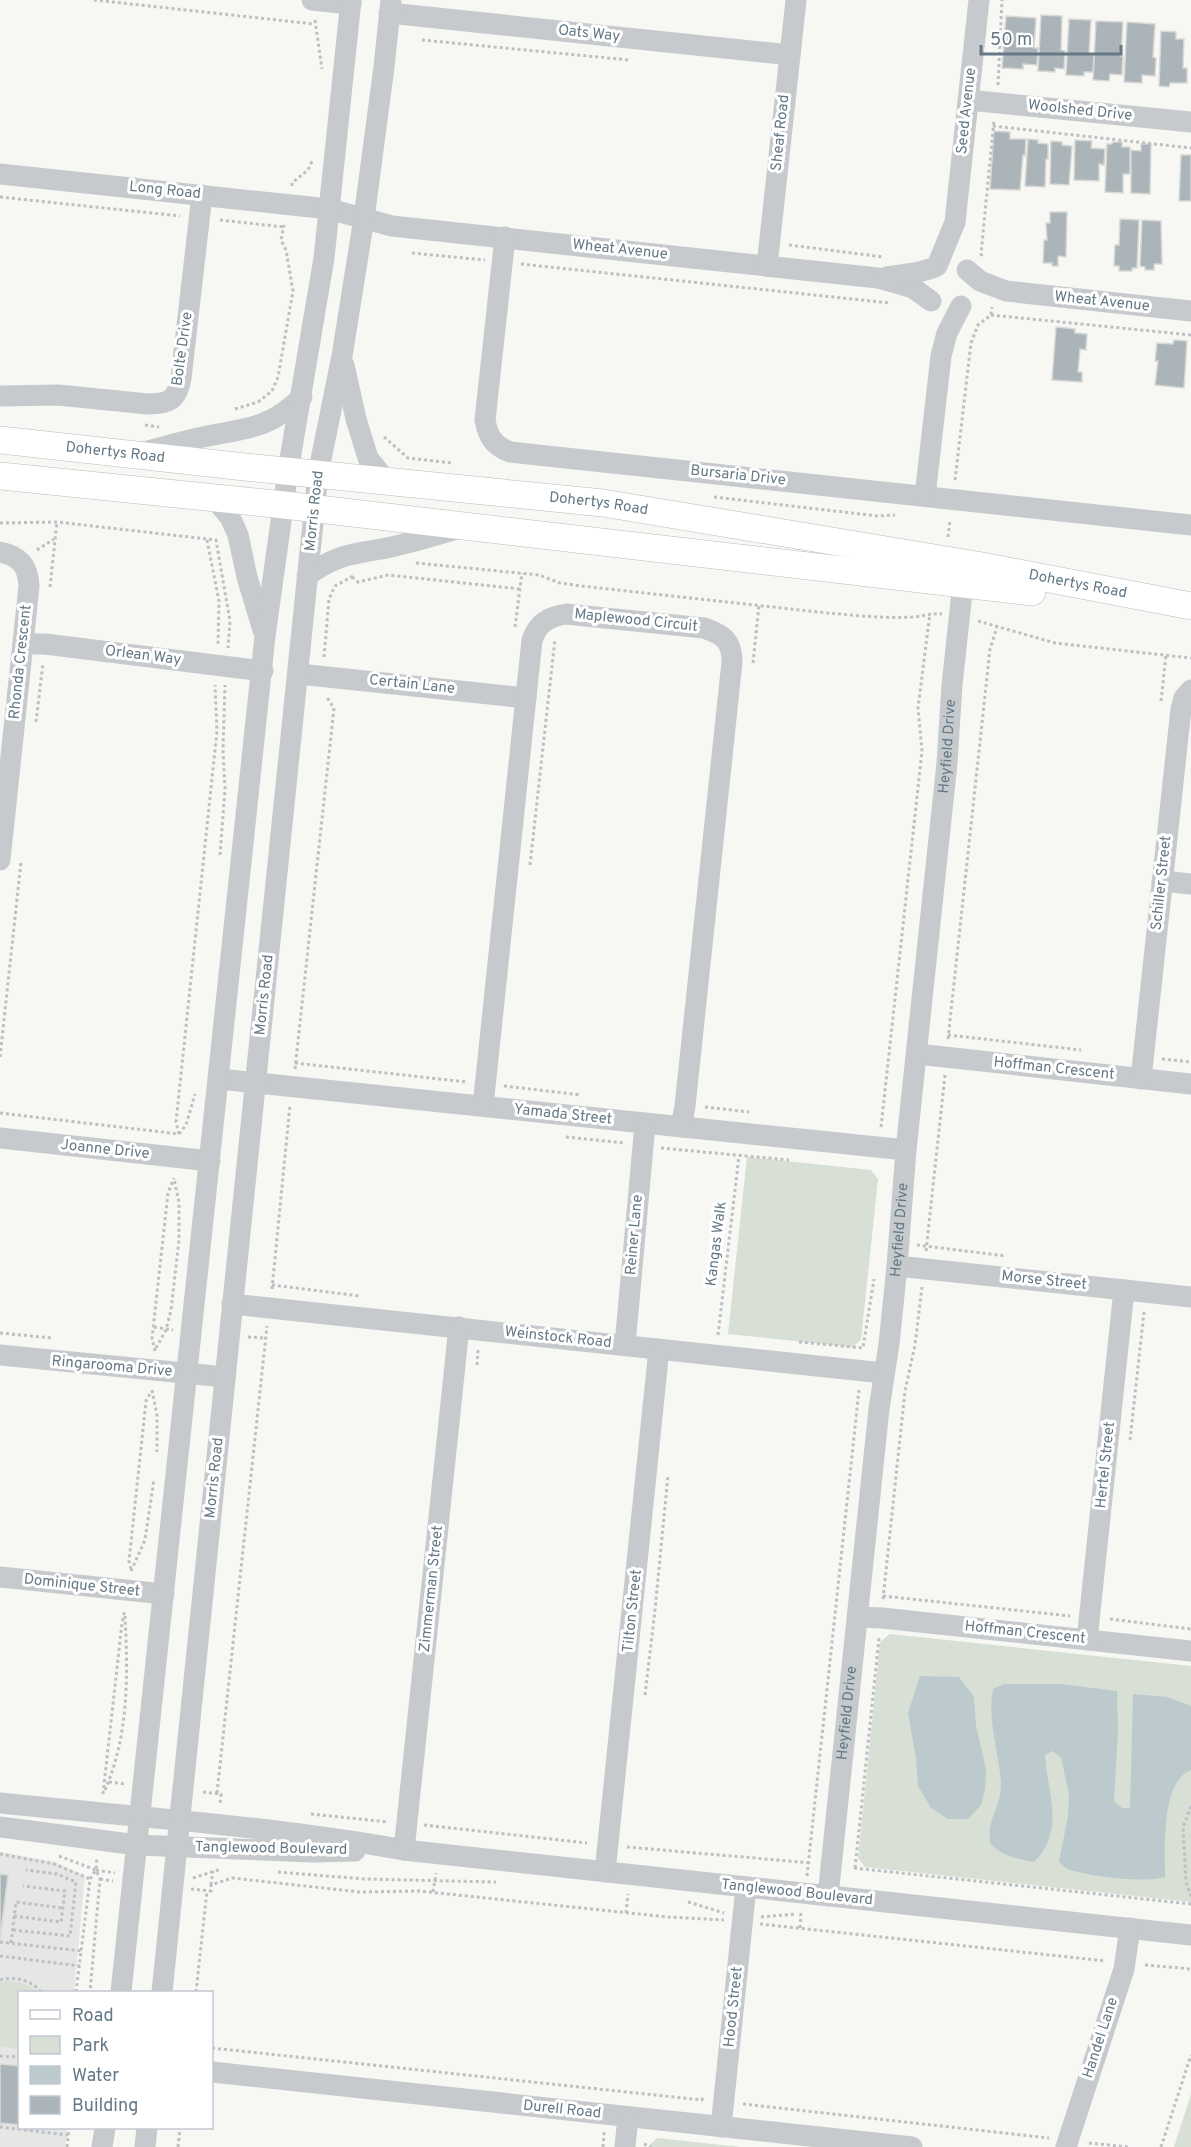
<svg xmlns="http://www.w3.org/2000/svg" width="1191" height="2147" viewBox="0 0 1191 2147" font-family="Overpass,sans-serif">
<style>
.built{fill:#e5e6e5}
.green{fill:#d8dfd4}
.water{fill:#bcc9cd}
.building{fill:#abb4b9;stroke:#d8d8d6;stroke-width:1.5}
.lines{fill:none;stroke-linecap:round;stroke-linejoin:round}
.major-casing{stroke:#b7bcbf;stroke-width:28}
.path{stroke:#bdc0c2;stroke-width:3;stroke-dasharray:3 3;stroke-linecap:butt}
.minor{stroke:#c6cacd;stroke-width:21}
.major{stroke:#fff;stroke-width:27}
.labels{text-anchor:middle;dominant-baseline:central;stroke-width:6;stroke-linejoin:round;paint-order:stroke}
.street-label{font-size:15px;fill:#647886;stroke:#fff}
</style>
<rect width="100%" height="100%" fill="#f7f7f4"/>
<!-- built -->
<polygon class="built" points="0,1852 55,1862 85,1876 74,1992 20,1992 20,2128 67,2128 65,2147 0,2147"/>
<!-- green -->
<g class="green">
<polygon points="747,1157 871,1170 878,1179 861,1340 852,1347 728,1334"/>
<polygon points="890,1634 1191,1666 1191,1902 865,1867 858,1858 880,1642"/>
<path d="M7 1981C19 1982 28 1984 37 1992H20V2048L17 2049 0 2046V1983Z"/>
<polygon points="1191,2094 1191,2147 1174,2147"/>
<polygon points="657,2138 741,2147 648,2147"/>
</g>
<!-- water -->
<g class="water">
<polygon points="920,1676 959,1677 974,1697 976,1726 986,1769 985,1789 981,1805 968,1819 948,1819 931,1808 918,1786 916,1758 908,1713"/>
<path d="M1004 1684H1060L1117 1691 1118 1732 1114 1801 1122 1808H1130L1133 1694 1167 1697 1191 1706V1770C1161 1781 1165 1849 1165 1877 1145 1883 1092 1877 1071 1870 1066 1869 1063 1865 1059 1862L1068 1816 1069 1795 1061 1757 1052 1751 1045 1755C1047 1792 1066 1831 1034 1862 1018 1859 1001 1856 990 1843 990 1839 989 1833 990 1829 992 1813 1002 1801 1001 1783 999 1752 987 1721 993 1689Z"/>
</g>
<!-- building -->
<g class="building">
<polygon points="1041,15 1062,16 1061,50 1065,51 1064,69 1055,68 1055,72 1038,71"/>
<polygon points="1006,16 1036,18 1034,48 1038,48 1037,65 1023,64 1023,69 1002,68"/>
<polygon points="1069,19 1091,20 1089,54 1094,54 1093,72 1084,72 1084,76 1066,75"/>
<polygon points="1096,21 1123,22 1121,56 1123,56 1122,75 1110,74 1109,81 1093,80"/>
<polygon points="1127,22 1155,24 1153,57 1156,58 1155,76 1142,75 1142,83 1124,82"/>
<polygon points="1161,31 1176,32 1176,39 1184,39 1183,68 1187,68 1187,83 1170,83 1169,87 1159,86"/>
<polygon points="994,131 1010,132 1010,139 1026,139 1025,156 1023,155 1020,190 990,189"/>
<polygon points="1028,139 1038,140 1038,143 1048,144 1048,159 1046,159 1045,187 1025,186"/>
<polygon points="1075,140 1092,141 1091,148 1105,149 1104,165 1099,164 1099,181 1074,180"/>
<polygon points="1051,141 1062,142 1062,145 1072,146 1069,185 1050,184"/>
<polygon points="1113,142 1122,142 1122,147 1130,147 1130,174 1123,174 1123,193 1105,192 1107,144 1112,144"/>
<polygon points="1141,144 1151,144 1150,194 1131,193 1131,150 1141,151"/>
<polygon points="1181,155 1191,155 1191,201 1179,201"/>
<polygon points="1050,212 1067,212 1066,257 1058,256 1058,266 1052,266 1052,263 1043,263 1044,240 1047,240 1046,223 1050,223"/>
<polygon points="1120,219 1139,220 1137,268 1132,268 1132,271 1119,271 1119,266 1114,266 1115,245 1119,245"/>
<polygon points="1142,220 1161,221 1162,264 1154,264 1154,270 1145,270 1145,267 1140,266"/>
<polygon points="1056,327 1075,329 1075,333 1087,334 1086,350 1080,349 1078,372 1082,372 1082,382 1052,380"/>
<polygon points="1174,340 1187,341 1184,388 1155,385 1158,361 1155,361 1157,343 1173,344"/>
<polygon points="0,1874 8,1875 0,1939"/>
<polygon points="0,2064 20,2066 20,2125 0,2123"/>
</g>
<g class="lines">
<!-- major casing -->
<g class="major-casing">
<g id="major">
<path id="s2" d="M0 440 245 467 603 503 982 566 1191 606"/>
<polyline points="0,476 284,505 1032,592"/>
</g>
</g>
<!-- path -->
<g class="path">
<polyline points="94,0 314,24"/>
<polyline points="315,20 322,69"/>
<polyline points="422,40 629,60"/>
<polyline points="998,85 1002,0"/>
<polyline points="993,126 1191,148"/>
<polyline points="292,186 292,183 308,170 313,159"/>
<polyline points="0,197 180,216"/>
<polyline points="220,220 284,227"/>
<polyline points="789,245 884,257"/>
<polyline points="412,253 485,260"/>
<polyline points="982,256 981,254 994,120"/>
<polyline points="521,264 890,303"/>
<polyline points="991,315 1191,335"/>
<polyline points="235,409 258,402 272,391 278,377 293,291 286,250 281,240 284,225"/>
<polyline points="145,425 159,427"/>
<polyline points="384,437 408,458 452,463"/>
<polyline points="955,480 971,343 978,325 991,315 992,307"/>
<polyline points="714,497 878,516 895,515"/>
<polyline points="0,523 57,522 216,540 230,621 228,648"/>
<polyline points="948,537 950,520"/>
<polyline points="207,540 219,601 218,646"/>
<polyline points="37,550 54,539"/>
<path d="M416 563 539 575 560 583 581 586 827 613C855 615 885 619 914 617 924 616 931 613 942 614"/>
<polyline points="352,577 358,582 388,575 520,589"/>
<polyline points="50,587 57,522"/>
<polyline points="978,621 1055,643 1191,658"/>
<polyline points="515,627 522,573"/>
<polyline points="324,657 329,599 335,586 355,575"/>
<polyline points="753,663 759,605"/>
<polyline points="1161,701 1166,655"/>
<polyline points="36,722 43,663"/>
<polyline points="220,855 225,789 223,750 225,685"/>
<polyline points="530,865 555,639"/>
<polyline points="948,1035 1081,1050"/>
<polyline points="948,1039 990,649 997,627"/>
<polyline points="0,1057 21,862"/>
<polyline points="1162,1059 1191,1062"/>
<polyline points="295,1063 467,1082"/>
<polyline points="295,1069 334,708 326,696"/>
<polyline points="504,1086 581,1095"/>
<polyline points="705,1107 749,1112"/>
<polyline points="0,1113 179,1134"/>
<polyline points="881,1127 922,751 918,708 930,613"/>
<polyline points="179,1134 186,1125 195,1094"/>
<polyline points="179,1134 176,1122 217,731 215,685"/>
<polyline points="566,1137 625,1143"/>
<polyline points="661,1148 789,1160"/>
<polyline points="917,1245 1006,1256"/>
<polyline points="926,1251 945,1075"/>
<polyline points="272,1285 360,1296"/>
<polyline points="272,1289 290,1105"/>
<polyline points="154,1327 173,1330"/>
<polyline points="0,1333 52,1338"/>
<polyline points="718,1335 739,1156"/>
<polyline points="248,1337 265,1338"/>
<polyline points="799,1342 863,1348 874,1279"/>
<polyline points="156,1348 166,1330 171,1310 179,1240 179,1202 174,1179"/>
<polyline points="155,1351 152,1338 168,1193 174,1178"/>
<polyline points="477,1365 478,1350"/>
<polyline points="152,1390 157,1415 157,1452"/>
<polyline points="1130,1440 1144,1312"/>
<polyline points="131,1569 129,1561 146,1401 151,1392"/>
<polyline points="131,1571 145,1540 154,1479"/>
<polyline points="883,1596 1070,1616"/>
<polyline points="883,1599 905,1391 915,1345 922,1287"/>
<polyline points="1110,1619 1191,1629"/>
<polyline points="645,1695 655,1610 668,1475"/>
<polyline points="109,1782 125,1784"/>
<path d="M105 1790C129 1735 128 1674 125 1616"/>
<polyline points="203,1792 221,1794 220,1805"/>
<polyline points="217,1793 267,1326"/>
<polyline points="103,1794 122,1623 125,1610"/>
<polyline points="1191,1806 1183,1827 1186,1882 1191,1896"/>
<polyline points="311,1814 388,1822"/>
<polyline points="424,1825 587,1843"/>
<polyline points="627,1847 812,1863"/>
<polyline points="0,1854 54,1864 90,1879"/>
<polyline points="59,1856 96,1870 100,1879 90,1992"/>
<polyline points="854,1868 1191,1904"/>
<polyline points="855,1868 879,1638"/>
<polyline points="96,1870 115,1873"/>
<polyline points="278,1872 364,1879 496,1882"/>
<polyline points="807,1876 859,1390"/>
<polyline points="193,1878 221,1869"/>
<polyline points="100,1879 113,1881"/>
<polyline points="211,1885 213,1871"/>
<polyline points="191,1889 211,1891 211,1885 232,1878 360,1892 419,1891 668,1917 724,1920"/>
<polyline points="433,1892 436,1873"/>
<polyline points="688,1902 724,1913"/>
<polyline points="626,1913 628,1894"/>
<polyline points="14,1916 61,1922 65,1891 23,1886"/>
<polyline points="761,1917 796,1914"/>
<polyline points="760,1924 1106,1961"/>
<polyline points="800,1928 801,1912"/>
<polyline points="13,1930 70,1936 76,1882 57,1874 26,1870"/>
<polyline points="0,1942 82,1951"/>
<polyline points="11,1943 16,1902 62,1908"/>
<polyline points="0,1956 80,1966"/>
<polyline points="1145,1965 1191,1969"/>
<path d="M0 1980C15 1976 31 1980 41 1992"/>
<polyline points="76,1992 90,1879 96,1870 97,1858"/>
<polyline points="196,1992 207,1891"/>
<polyline points="212,2048 702,2100 703,2096"/>
<polyline points="0,2056 10,2057 20,2056"/>
<polyline points="743,2104 1049,2138"/>
<polyline points="0,2127 68,2135"/>
<polyline points="1089,2143 1129,2147"/>
<polyline points="644,2144 651,2147"/>
<polyline points="67,2147 69,2128"/>
<polyline points="178,2147 180,2128"/>
<polyline points="603,2147 604,2132"/>
<polyline points="1161,2147 1191,2055"/>
</g>
<!-- minor -->
<g class="minor">
<polyline points="312,0 351,4"/>
<polyline points="389,13 790,55"/>
<polyline points="968,100 1191,122"/>
<polyline points="0,174 329,209 392,226 878,278 913,288 931,301"/>
<path d="M505 237 485 420C488 437 494 446 510 452L1191 525"/>
<polyline points="767,266 796,0"/>
<polyline points="937,266 955,222 979,0"/>
<polyline points="967,270 980,281 1006,291 1191,311"/>
<polyline points="887,277 915,273 933,268"/>
<polyline points="344,365 356,419 368,458 387,482"/>
<path d="M0 396 58 395 148 404C169 404 177 400 181 378L202 195"/>
<path d="M144 452C164 447 183 441 203 437 246 428 268 430 302 397"/>
<polyline points="925,496 941,356 947,333 961,306"/>
<polyline points="214,498 230,517 238,535 247,577 263,630"/>
<path d="M0 552C20 556 28 566 29 586L0 860"/>
<path d="M307 576C340 552 354 555 391 547 414 542 437 535 460 528"/>
<polyline points="23,644 45,644 263,671"/>
<polyline points="299,674 526,698"/>
<polyline points="1162,881 1191,884"/>
<polyline points="917,1054 1191,1084"/>
<polyline points="219,1079 906,1150"/>
<polyline points="1141,1079 1181,709 1184,698 1191,690"/>
<path d="M483 1106 532 640C538 623 548 617 566 614L704 628C724 635 732 641 732 662L685 1106 681 1127"/>
<polyline points="0,1138 210,1161"/>
<polyline points="897,1266 1191,1297"/>
<polyline points="232,1304 883,1373"/>
<polyline points="625,1345 645,1124"/>
<polyline points="0,1355 225,1377"/>
<polyline points="0,1577 164,1594"/>
<polyline points="858,1617 882,1618 1191,1651"/>
<polyline points="1087,1640 1124,1290"/>
<path d="M0 1803C135 1817 271 1826 404 1850L1191 1935"/>
<polyline points="0,1827 137,1845 314,1852 355,1851"/>
<polyline points="404,1850 459,1327"/>
<polyline points="605,1872 659,1349"/>
<path id="s1" d="M828 1896 879 1409 889 1344 897 1266 906 1150 947 763 952 685 963 583"/>
<polyline points="121,1992 265,636 288,471 324,258 351,0"/>
<polyline points="162,1992 318,474 342,356 364,218 384,67 391,0"/>
<polyline points="212,2072 912,2147"/>
<polyline points="721,2127 746,1887"/>
<polyline points="102,2147 105,2128"/>
<polyline points="145,2147 147,2128"/>
<polyline points="625,2147 628,2117"/>
<polyline points="1066,2147 1124,1969 1130,1928"/>
</g>
<!-- major -->
<use href="#major" class="major"/>
</g>
<g class="labels">
<!-- street labels -->
<g class="street-label">
<text transform="translate(589 34) rotate(6)">Oats Way</text>
<text transform="translate(967 111) rotate(-84)">Seed Avenue</text>
<text transform="translate(1080 111) rotate(6)">Woolshed Drive</text>
<text transform="translate(781 133) rotate(-84)">Sheaf Road</text>
<text transform="translate(165 191) rotate(6)">Long Road</text>
<text transform="translate(620 250) rotate(6)">Wheat Avenue</text>
<text transform="translate(1102 302) rotate(6)">Wheat Avenue</text>
<text transform="translate(183 349) rotate(-82)">Bolte Drive</text>
<text stroke="none"><textPath href="#s2" startOffset="116">Dohertys Road</textPath></text>
<text transform="translate(738 476) rotate(6)">Bursaria Drive</text>
<text stroke="none"><textPath href="#s2" startOffset="602">Dohertys Road</textPath></text>
<text transform="translate(315 511) rotate(-84)">Morris Road</text>
<text stroke="none"><textPath href="#s2" startOffset="1088">Dohertys Road</textPath></text>
<text transform="translate(636 621) rotate(6)">Maplewood Circuit</text>
<text transform="translate(143 656) rotate(7)">Orlean Way</text>
<text transform="translate(21 662) rotate(-84)">Rhonda Crescent</text>
<text transform="translate(412 685) rotate(6)">Certain Lane</text>
<text stroke="none"><textPath href="#s1" startOffset="1156">Heyfield Drive</textPath></text>
<text transform="translate(1162 883) rotate(-84)">Schiller Street</text>
<text transform="translate(265 995) rotate(-84)">Morris Road</text>
<text transform="translate(1054 1069) rotate(6)">Hoffman Crescent</text>
<text transform="translate(563 1115) rotate(6)">Yamada Street</text>
<text transform="translate(105 1150) rotate(6)">Joanne Drive</text>
<text stroke="none"><textPath href="#s1" startOffset="670">Heyfield Drive</textPath></text>
<text transform="translate(635 1235) rotate(-85)">Reiner Lane</text>
<text transform="translate(717 1244) rotate(-83)">Kangas Walk</text>
<text transform="translate(1044 1281) rotate(6)">Morse Street</text>
<text transform="translate(558 1338) rotate(6)">Weinstock Road</text>
<text transform="translate(112 1367) rotate(5)">Ringarooma Drive</text>
<text transform="translate(1106 1465) rotate(-84)">Hertel Street</text>
<text transform="translate(215 1478) rotate(-84)">Morris Road</text>
<text transform="translate(82 1586) rotate(6)">Dominique Street</text>
<text transform="translate(432 1589) rotate(-84)">Zimmerman Street</text>
<text transform="translate(633 1611) rotate(-84)">Tilton Street</text>
<text transform="translate(1025 1633) rotate(6)">Hoffman Crescent</text>
<text stroke="none"><textPath href="#s1" startOffset="184">Heyfield Drive</textPath></text>
<text transform="translate(271 1849) rotate(1)">Tanglewood Boulevard</text>
<text transform="translate(797 1893) rotate(6)">Tanglewood Boulevard</text>
<text transform="translate(734 2007) rotate(-84)">Hood Street</text>
<text transform="translate(1101 2038) rotate(-72)">Handel Lane</text>
<text transform="translate(562 2110) rotate(6)">Durell Road</text>
</g>
</g>
<!-- legend -->
<rect x="18" y="1991" width="195" height="138" fill="#ffffff" stroke="#c1c9cf" stroke-width="1.5"/>
<rect x="30" y="2010" width="30" height="9" fill="#ffffff" stroke="#c1c9cf" stroke-width="1.5"/>
<text x="72" y="2021" font-size="18" fill="#647886">Road</text>
<rect x="30" y="2036" width="30" height="18" fill="#d8dfd4" stroke="#c1c9cf" stroke-width="1.5"/>
<text x="72" y="2051" font-size="18" fill="#647886">Park</text>
<rect x="30" y="2066" width="30" height="18" fill="#bcc9cd" stroke="#c1c9cf" stroke-width="1.5"/>
<text x="72" y="2081" font-size="18" fill="#647886">Water</text>
<rect x="30" y="2096" width="30" height="18" fill="#abb4b9" stroke="#c1c9cf" stroke-width="1.5"/>
<text x="72" y="2111" font-size="18" fill="#647886">Building</text>
<!-- scale -->
<path d="M981 45v9h140v-9" fill="none" stroke="#647886" stroke-width="3"/>
<text x="990" y="45" font-size="18" fill="#647886" stroke="#ffffff" stroke-width="4.5" paint-order="stroke">50 m</text>
</svg>
